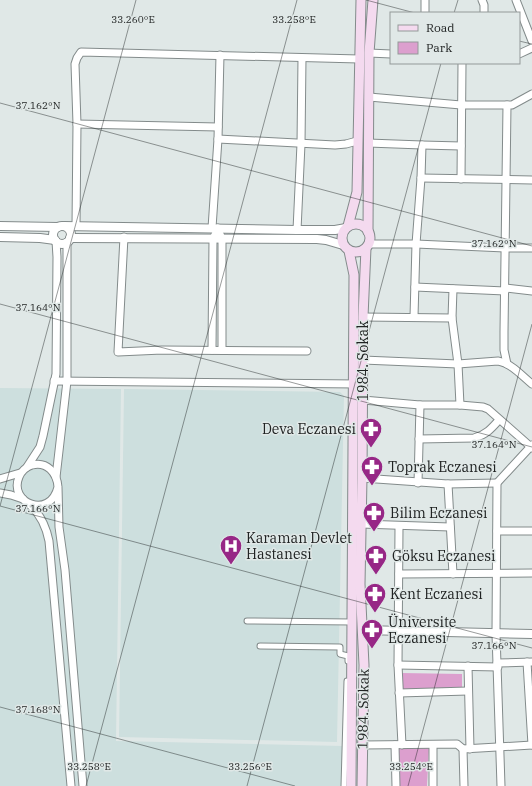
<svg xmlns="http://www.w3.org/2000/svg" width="532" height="786" viewBox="0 0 532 786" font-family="'IBM Plex Serif',serif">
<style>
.built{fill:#cddfde}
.green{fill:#dc9fce}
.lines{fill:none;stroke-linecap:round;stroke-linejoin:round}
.pedestrian-casing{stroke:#838b8b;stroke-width:7}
.minor-casing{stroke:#838b8b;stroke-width:9}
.tertiary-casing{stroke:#838b8b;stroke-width:10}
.secondary-casing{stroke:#838b8b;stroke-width:11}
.pedestrian{stroke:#fff;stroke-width:5}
.minor{stroke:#fff;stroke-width:7}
.tertiary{stroke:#fff;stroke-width:8}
.secondary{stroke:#f4daef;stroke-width:9}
.ticks{fill:none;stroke:#202323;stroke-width:1;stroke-opacity:0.45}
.labels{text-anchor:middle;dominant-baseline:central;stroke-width:3;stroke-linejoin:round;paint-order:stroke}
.street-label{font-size:14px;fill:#202323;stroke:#e0e8e7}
.poi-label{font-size:14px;fill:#202323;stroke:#e0e8e7;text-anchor:start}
.ticks-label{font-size:10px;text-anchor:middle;fill:#202323;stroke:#e0e8e7;stroke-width:3;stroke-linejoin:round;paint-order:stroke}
</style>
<rect width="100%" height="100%" fill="#e0e8e7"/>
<!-- built -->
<g class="built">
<polygon points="0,388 121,389 116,741 343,746 342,786 0,786"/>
<polygon points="124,389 340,392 344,396 337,742 119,737"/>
</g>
<!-- green -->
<g class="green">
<polygon points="401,673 462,674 462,690 403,692"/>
<polygon points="429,748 427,786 400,786 399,749"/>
</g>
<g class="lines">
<!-- pedestrian casing -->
<g class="pedestrian-casing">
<g id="pedestrian">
<polyline points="247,621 352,622"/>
<polyline points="260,646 340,647 340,654 348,656 348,661"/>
<polyline points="344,786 347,681"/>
</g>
</g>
<!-- minor casing -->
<g class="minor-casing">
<g id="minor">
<polyline points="482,0 484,5 484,13"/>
<polyline points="516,0 532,41"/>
<polyline points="425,13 425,0"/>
<polyline points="369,53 391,54"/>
<polyline points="519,54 532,48"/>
<polyline points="369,97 461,105 512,105 532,94"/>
<polyline points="507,105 504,332 504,350 507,364"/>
<polyline points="77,124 218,127"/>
<polyline points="218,139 335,145 346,144 357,141"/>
<polyline points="368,143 422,145 461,146"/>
<polyline points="421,178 532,180"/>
<polyline points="461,179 462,63"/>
<polyline points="76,226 77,124 75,64 77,58 81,52 359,59"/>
<polyline points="212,228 218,139 220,55"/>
<polyline points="297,230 301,144 302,58"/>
<polyline points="220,234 222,239 222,350"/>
<polyline points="124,237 118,352 162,350 307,351"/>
<polyline points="368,244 416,244 505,248 532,248"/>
<polyline points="415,287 505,291"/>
<polyline points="505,288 532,291"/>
<polyline points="453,289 452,318 458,364 460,405"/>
<polyline points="363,317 452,318"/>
<polyline points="414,317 416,244 421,178 422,145"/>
<polyline points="212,350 213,239 218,228"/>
<path d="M363 360 458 364 498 361C511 363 522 376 532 384"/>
<polyline points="54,381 358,384"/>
<polyline points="363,400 420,405 460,405 483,407 488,409 532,448"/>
<path d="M419 439 474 438C486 435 492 428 499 420"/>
<polyline points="27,467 40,447 43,436 56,374 57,257 56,241"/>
<polyline points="56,477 67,381 67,242"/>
<polyline points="362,478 448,484 497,483"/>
<polyline points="0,479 20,473"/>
<polyline points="418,483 420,405"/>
<polyline points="448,484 453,574"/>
<path d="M58 487C50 520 8 503 19 477 21 472 26 467 32 465 47 461 57 473 58 487L59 527 65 570 83 786"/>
<polyline points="0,493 11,495 23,499"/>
<path d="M30 505C41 515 46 526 49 541L71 786"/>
<polyline points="361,524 450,527"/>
<polyline points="399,527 398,665 402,745"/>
<polyline points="497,531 532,531"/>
<polyline points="399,574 532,573"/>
<polyline points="527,662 532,745"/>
<polyline points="497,663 532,662"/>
<polyline points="398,665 498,667"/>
<polyline points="468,666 470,749"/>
<polyline points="399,693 468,691"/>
<polyline points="363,745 457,744 463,749 532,745"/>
<polyline points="395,745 396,786"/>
<polyline points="433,745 433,786"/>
<polyline points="463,749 464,786"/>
<polyline points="501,786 496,634 497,483 532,445"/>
</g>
</g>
<!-- tertiary casing -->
<g class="tertiary-casing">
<g id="tertiary">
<polyline points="0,226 58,227"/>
<polyline points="64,226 297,230 335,230 346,228"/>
<circle cx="62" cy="235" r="9"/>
<polyline points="0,237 40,238 55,240"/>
<polyline points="70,238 317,239 326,240 343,245"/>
<polyline points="362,630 532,634"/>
</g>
</g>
<!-- secondary casing -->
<g class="secondary-casing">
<g id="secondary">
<circle cx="356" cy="238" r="14"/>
<polyline points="348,226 357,192 361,0"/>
<polyline points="368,232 369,53 373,0"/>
<polyline points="349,251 354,275 351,786"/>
<polyline points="362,786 364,665 360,584 362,478 363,317 366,248"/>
</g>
</g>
<!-- pedestrian -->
<use href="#pedestrian" class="pedestrian"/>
<!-- minor -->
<use href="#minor" class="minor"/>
<!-- tertiary -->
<use href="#tertiary" class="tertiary"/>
<!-- secondary -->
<use href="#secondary" class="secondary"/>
</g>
<!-- ticks -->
<path class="ticks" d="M366 0 415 13M454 13 458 0M519 41 532 44M0 103 532 246M0 304 532 447M0 506 136 0M0 506 532 648M0 707 295 786M86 786 297 0M247 786 441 63M408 786 532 324"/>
<!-- icons -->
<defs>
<g id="pharmacy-pin" transform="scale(1.15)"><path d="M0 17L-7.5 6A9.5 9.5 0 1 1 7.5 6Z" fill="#972786" stroke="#e0e8e7"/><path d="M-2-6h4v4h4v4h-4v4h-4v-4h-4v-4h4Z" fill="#fff"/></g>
<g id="hospital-pin" transform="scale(1.15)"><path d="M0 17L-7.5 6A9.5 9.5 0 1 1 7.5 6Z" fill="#972786" stroke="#e0e8e7"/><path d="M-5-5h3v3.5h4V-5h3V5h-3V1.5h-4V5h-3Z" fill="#fff"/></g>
</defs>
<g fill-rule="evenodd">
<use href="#pharmacy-pin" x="371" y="429"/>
<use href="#pharmacy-pin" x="372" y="467"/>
<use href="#pharmacy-pin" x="374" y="513"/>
<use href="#hospital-pin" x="231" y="546"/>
<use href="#pharmacy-pin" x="376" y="556"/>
<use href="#pharmacy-pin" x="375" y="594"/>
<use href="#pharmacy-pin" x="372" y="630"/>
</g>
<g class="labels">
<!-- street labels -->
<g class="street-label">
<text transform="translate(363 361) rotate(-90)">1984. Sokak</text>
<text transform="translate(363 709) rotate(-89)">1984. Sokak</text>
</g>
<!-- poi labels -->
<g class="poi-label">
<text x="356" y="429" text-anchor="end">Deva Eczanesi</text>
<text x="388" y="467">Toprak Eczanesi</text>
<text x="390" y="513">Bilim Eczanesi</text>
<text x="246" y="538">Karaman Devlet<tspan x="246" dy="16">Hastanesi</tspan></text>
<text x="392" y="556">Göksu Eczanesi</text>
<text x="390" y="594">Kent Eczanesi</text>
<text x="388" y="622">Üniversite<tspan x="388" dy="16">Eczanesi</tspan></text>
</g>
</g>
<g class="ticks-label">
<text x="294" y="23">33.258°E</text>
<text x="133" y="23">33.260°E</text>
<text x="38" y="109">37.162°N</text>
<text x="494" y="247">37.162°N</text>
<text x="38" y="311">37.164°N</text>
<text x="494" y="448">37.164°N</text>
<text x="38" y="512">37.166°N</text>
<text x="494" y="649">37.166°N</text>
<text x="38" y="713">37.168°N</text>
<text x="89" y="770">33.258°E</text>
<text x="250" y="770">33.256°E</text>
<text x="411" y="770">33.254°E</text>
</g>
<!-- legend -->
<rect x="390" y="12" width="130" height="52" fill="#e0e8e7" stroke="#939999"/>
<rect x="398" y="25" width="20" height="6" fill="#f4daef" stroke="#939999"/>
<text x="426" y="32" font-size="12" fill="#202323">Road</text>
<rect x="398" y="42" width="20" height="12" fill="#dc9fce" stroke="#939999"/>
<text x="426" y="52" font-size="12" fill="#202323">Park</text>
</svg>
